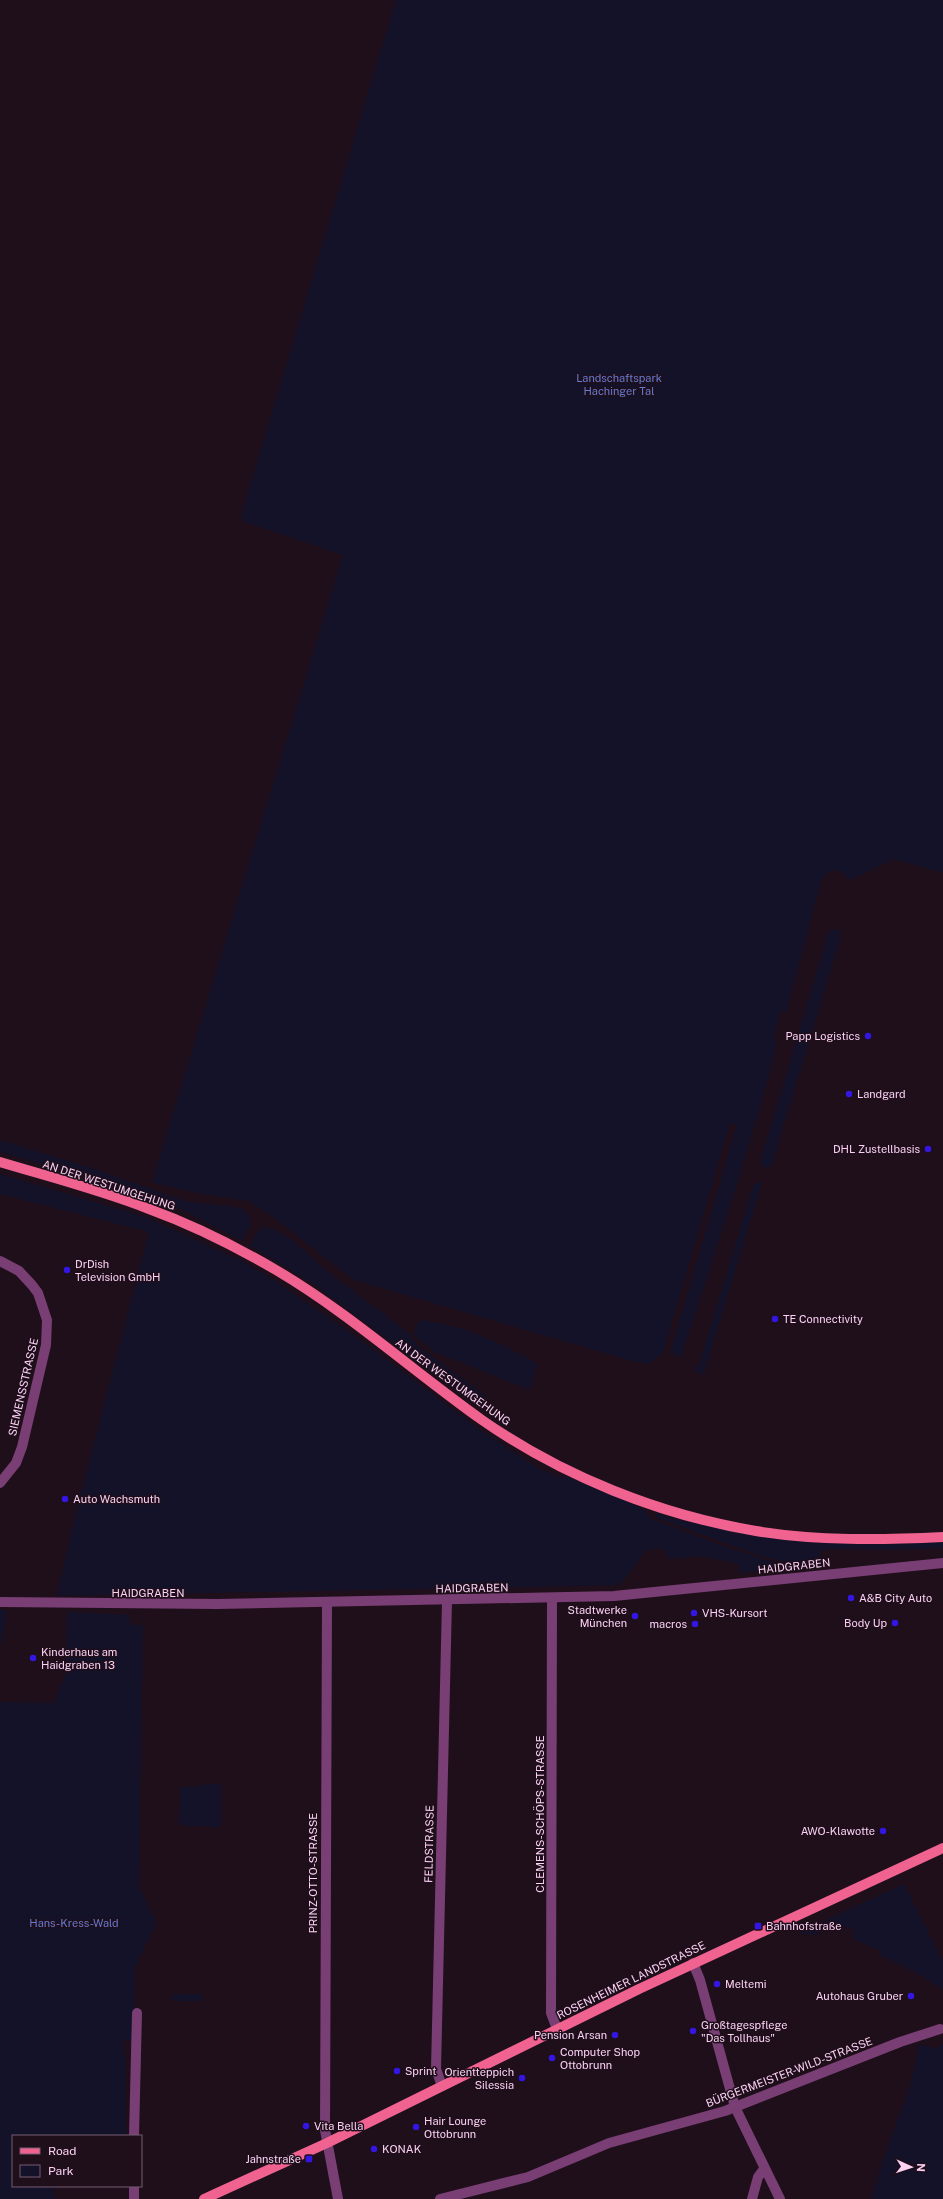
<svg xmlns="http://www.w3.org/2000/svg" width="943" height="2199" viewBox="0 0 943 2199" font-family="'Public Sans',sans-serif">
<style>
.green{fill:#131228}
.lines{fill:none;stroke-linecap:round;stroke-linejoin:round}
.minor{stroke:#793e74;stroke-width:10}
.major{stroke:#f06290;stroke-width:10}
.poi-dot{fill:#3416e2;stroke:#1f0f1b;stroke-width:1.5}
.labels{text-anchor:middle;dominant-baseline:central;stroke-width:3;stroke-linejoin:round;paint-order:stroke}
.park-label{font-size:11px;fill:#647ad3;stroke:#1f0f1b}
.poi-label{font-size:11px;fill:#fbd1f4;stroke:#1f0f1b;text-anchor:start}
.street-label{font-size:11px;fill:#fbd1f4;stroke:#1f0f1b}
</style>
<rect width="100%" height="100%" fill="#1f0f1b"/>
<!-- green -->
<g class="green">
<path d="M396 0H943V873L894 859 850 880 840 871H831L822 878 786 1013 782 1009 773 1038 777 1041C771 1073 761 1103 752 1134 730 1209 705 1283 681 1357L670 1353 737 1125 730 1123 663 1352 650 1363 643 1364 354 1280 276 1219 249 1201 192 1192 152 1182 343 555 245 522 241 516Z"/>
<polygon points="836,929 840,932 841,936 772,1165 768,1168 762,1166 760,1162 828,934 830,930"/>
<polygon points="0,1140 94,1169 185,1201 241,1208 249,1215 251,1224 242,1241 183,1210 93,1179 0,1152"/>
<polygon points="0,1174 146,1217 242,1261 266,1275 351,1333 479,1429 538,1468 561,1478 563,1475 639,1507 647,1512 649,1518 719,1545 780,1564 780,1569 738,1573 739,1564 702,1556 669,1559 664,1549 647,1549 620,1585 57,1596 72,1528 149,1232 0,1194"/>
<polygon points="759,1182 762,1183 704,1374 693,1371 700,1362 753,1185"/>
<polygon points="265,1227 273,1229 291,1239 327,1271 408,1333 419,1347 486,1396 477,1406 309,1281 250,1246 258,1231"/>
<path d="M421 1320C462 1325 502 1343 537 1364L530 1390 435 1352 414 1335 415 1326Z"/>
<path d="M656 1513 683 1521 756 1536 943 1541V1548L895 1550 823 1549 812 1566 803 1567C796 1561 785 1562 776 1560 735 1548 695 1532 655 1517Z"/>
<polygon points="0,1610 7,1611 2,1642 0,1643"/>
<polygon points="67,1612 128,1615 131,1625 143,1625 139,1887 156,1922 135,1968 134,2040 123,2041 123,2050 126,2058 126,2136 13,2136 13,2186 61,2186 52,2191 55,2199 0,2199 0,1702 54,1703 66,1673"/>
<polygon points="202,1784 221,1784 221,1827 179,1825 180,1787 202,1787"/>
<polygon points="904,1884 943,1962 943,1989 904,1966 879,1955 879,1950 853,1939 853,1928 819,1924 818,1935 803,1934 800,1931 825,1920 826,1922 829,1921 828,1919"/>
<rect x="172" y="1994" width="30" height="7"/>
<polygon points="919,2044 935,2048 943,2045 943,2199 871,2199 882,2163 911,2083"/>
</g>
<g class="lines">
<!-- minor -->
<g class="minor">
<polyline points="0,1261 19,1271 32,1285 38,1293 47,1320 46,1345 22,1447 16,1463 0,1483"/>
<polyline points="552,1598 551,2013 557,2029"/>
<polyline points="0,1602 217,1604 614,1596 943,1563"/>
<polyline points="327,1603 325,2130 338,2199"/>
<polyline points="693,1963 700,1980 735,2107 780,2199"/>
<polyline points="442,2086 436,2069 447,1601"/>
<polyline points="134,2136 137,2013"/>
<polyline points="134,2186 134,2199"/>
<polyline points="440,2199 528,2177 609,2143 725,2111 900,2042 940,2029"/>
<polyline points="752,2199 758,2177 764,2169"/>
</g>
<!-- major -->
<g class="major">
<path d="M0 1162C50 1177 101 1190 149 1209 193 1225 235 1246 276 1270 349 1313 413 1371 482 1420 562 1476 660 1515 756 1531 817 1541 881 1540 943 1537"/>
<polyline points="204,2199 327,2143 639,1989 943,1848"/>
</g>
</g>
<!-- markers -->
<g class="poi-dot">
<circle cx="868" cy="1036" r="4"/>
<circle cx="849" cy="1094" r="4"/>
<circle cx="928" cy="1149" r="4"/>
<circle cx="67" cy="1270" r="4"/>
<circle cx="775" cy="1319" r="4"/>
<circle cx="65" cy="1499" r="4"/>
<circle cx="851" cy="1598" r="4"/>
<circle cx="694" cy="1613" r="4"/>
<circle cx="635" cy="1616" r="4"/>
<circle cx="895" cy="1623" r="4"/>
<circle cx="695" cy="1624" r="4"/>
<circle cx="33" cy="1658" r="4"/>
<circle cx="883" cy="1831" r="4"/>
<rect x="754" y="1922" width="8" height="8" rx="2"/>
<circle cx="717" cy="1984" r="4"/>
<circle cx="911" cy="1996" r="4"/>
<circle cx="693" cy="2031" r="4"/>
<circle cx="615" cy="2035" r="4"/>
<circle cx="552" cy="2058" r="4"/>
<circle cx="397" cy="2071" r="4"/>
<circle cx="522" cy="2078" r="4"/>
<circle cx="306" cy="2126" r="4"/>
<circle cx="416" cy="2127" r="4"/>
<circle cx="374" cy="2149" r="4"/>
<rect x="305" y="2155" width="8" height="8" rx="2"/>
</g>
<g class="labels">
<!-- park labels -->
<g class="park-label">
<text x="619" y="378">Landschaftspark<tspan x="619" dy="13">Hachinger Tal</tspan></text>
<text x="74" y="1923">Hans-Kress-Wald</text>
</g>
<!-- poi labels -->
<g class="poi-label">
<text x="860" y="1036" text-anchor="end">Papp Logistics</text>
<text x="857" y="1094">Landgard</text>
<text x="920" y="1149" text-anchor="end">DHL Zustellbasis</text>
<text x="75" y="1264">DrDish<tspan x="75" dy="13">Television GmbH</tspan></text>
<text x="783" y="1319">TE Connectivity</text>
<text x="73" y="1499">Auto Wachsmuth</text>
<text x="859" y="1598">A&amp;B City Auto</text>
<text x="627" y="1610" text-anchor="end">Stadtwerke<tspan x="627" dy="13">München</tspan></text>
<text x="702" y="1613">VHS-Kursort</text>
<text x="887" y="1623" text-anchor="end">Body Up</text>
<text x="687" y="1624" text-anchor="end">macros</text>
<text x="41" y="1652">Kinderhaus am<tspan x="41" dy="13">Haidgraben 13</tspan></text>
<text x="875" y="1831" text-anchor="end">AWO-Klawotte</text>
<text x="766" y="1926">Bahnhofstraße</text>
<text x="725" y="1984">Meltemi</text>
<text x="903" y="1996" text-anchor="end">Autohaus Gruber</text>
<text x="701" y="2025">Großtagespflege<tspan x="701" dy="13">"Das Tollhaus"</tspan></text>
<text x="607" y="2035" text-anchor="end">Pension Arsan</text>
<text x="560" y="2052">Computer Shop<tspan x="560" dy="13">Ottobrunn</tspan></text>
<text x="405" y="2071">Sprint</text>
<text x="514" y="2072" text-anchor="end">Orientteppich<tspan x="514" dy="13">Silessia</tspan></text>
<text x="424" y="2121">Hair Lounge<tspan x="424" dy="13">Ottobrunn</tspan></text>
<text x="314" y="2126">Vita Bella</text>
<text x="382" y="2149">KONAK</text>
<text x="301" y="2159" text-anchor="end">Jahnstraße</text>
</g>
<!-- street labels -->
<g class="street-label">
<text transform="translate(109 1185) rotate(18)">AN DER WESTUMGEHUNG</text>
<text transform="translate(453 1382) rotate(36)">AN DER WESTUMGEHUNG</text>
<text transform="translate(23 1387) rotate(-77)">SIEMENSSTRASSE</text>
<text transform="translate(794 1566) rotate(-6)">HAIDGRABEN</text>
<text transform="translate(472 1588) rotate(-1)">HAIDGRABEN</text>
<text x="148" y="1593">HAIDGRABEN</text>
<text transform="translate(540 1814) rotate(-90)">CLEMENS-SCHÖPS-STRASSE</text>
<text transform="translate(429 1844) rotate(-89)">FELDSTRASSE</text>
<text transform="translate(313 1873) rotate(-90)">PRINZ-OTTO-STRASSE</text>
<text transform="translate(631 1980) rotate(-26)">ROSENHEIMER LANDSTRASSE</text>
<text transform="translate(789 2072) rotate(-21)">BÜRGERMEISTER-WILD-STRASSE</text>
</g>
</g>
<!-- legend -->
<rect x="12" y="2135" width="130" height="52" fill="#1f0f1b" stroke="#775d72"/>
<rect x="20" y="2148" width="20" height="6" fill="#f06290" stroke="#775d72"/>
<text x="48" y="2155" font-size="12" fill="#fbd1f4">Road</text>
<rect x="20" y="2165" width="20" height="12" fill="#131228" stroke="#775d72"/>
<text x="48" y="2175" font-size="12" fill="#fbd1f4">Park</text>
<!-- north arrow -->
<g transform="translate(911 2167) rotate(93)" stroke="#1f0f1b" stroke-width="3" paint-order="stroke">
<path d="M0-3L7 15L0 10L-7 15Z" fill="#fbd1f4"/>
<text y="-6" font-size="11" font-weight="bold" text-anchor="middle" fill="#fbd1f4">N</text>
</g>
</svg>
